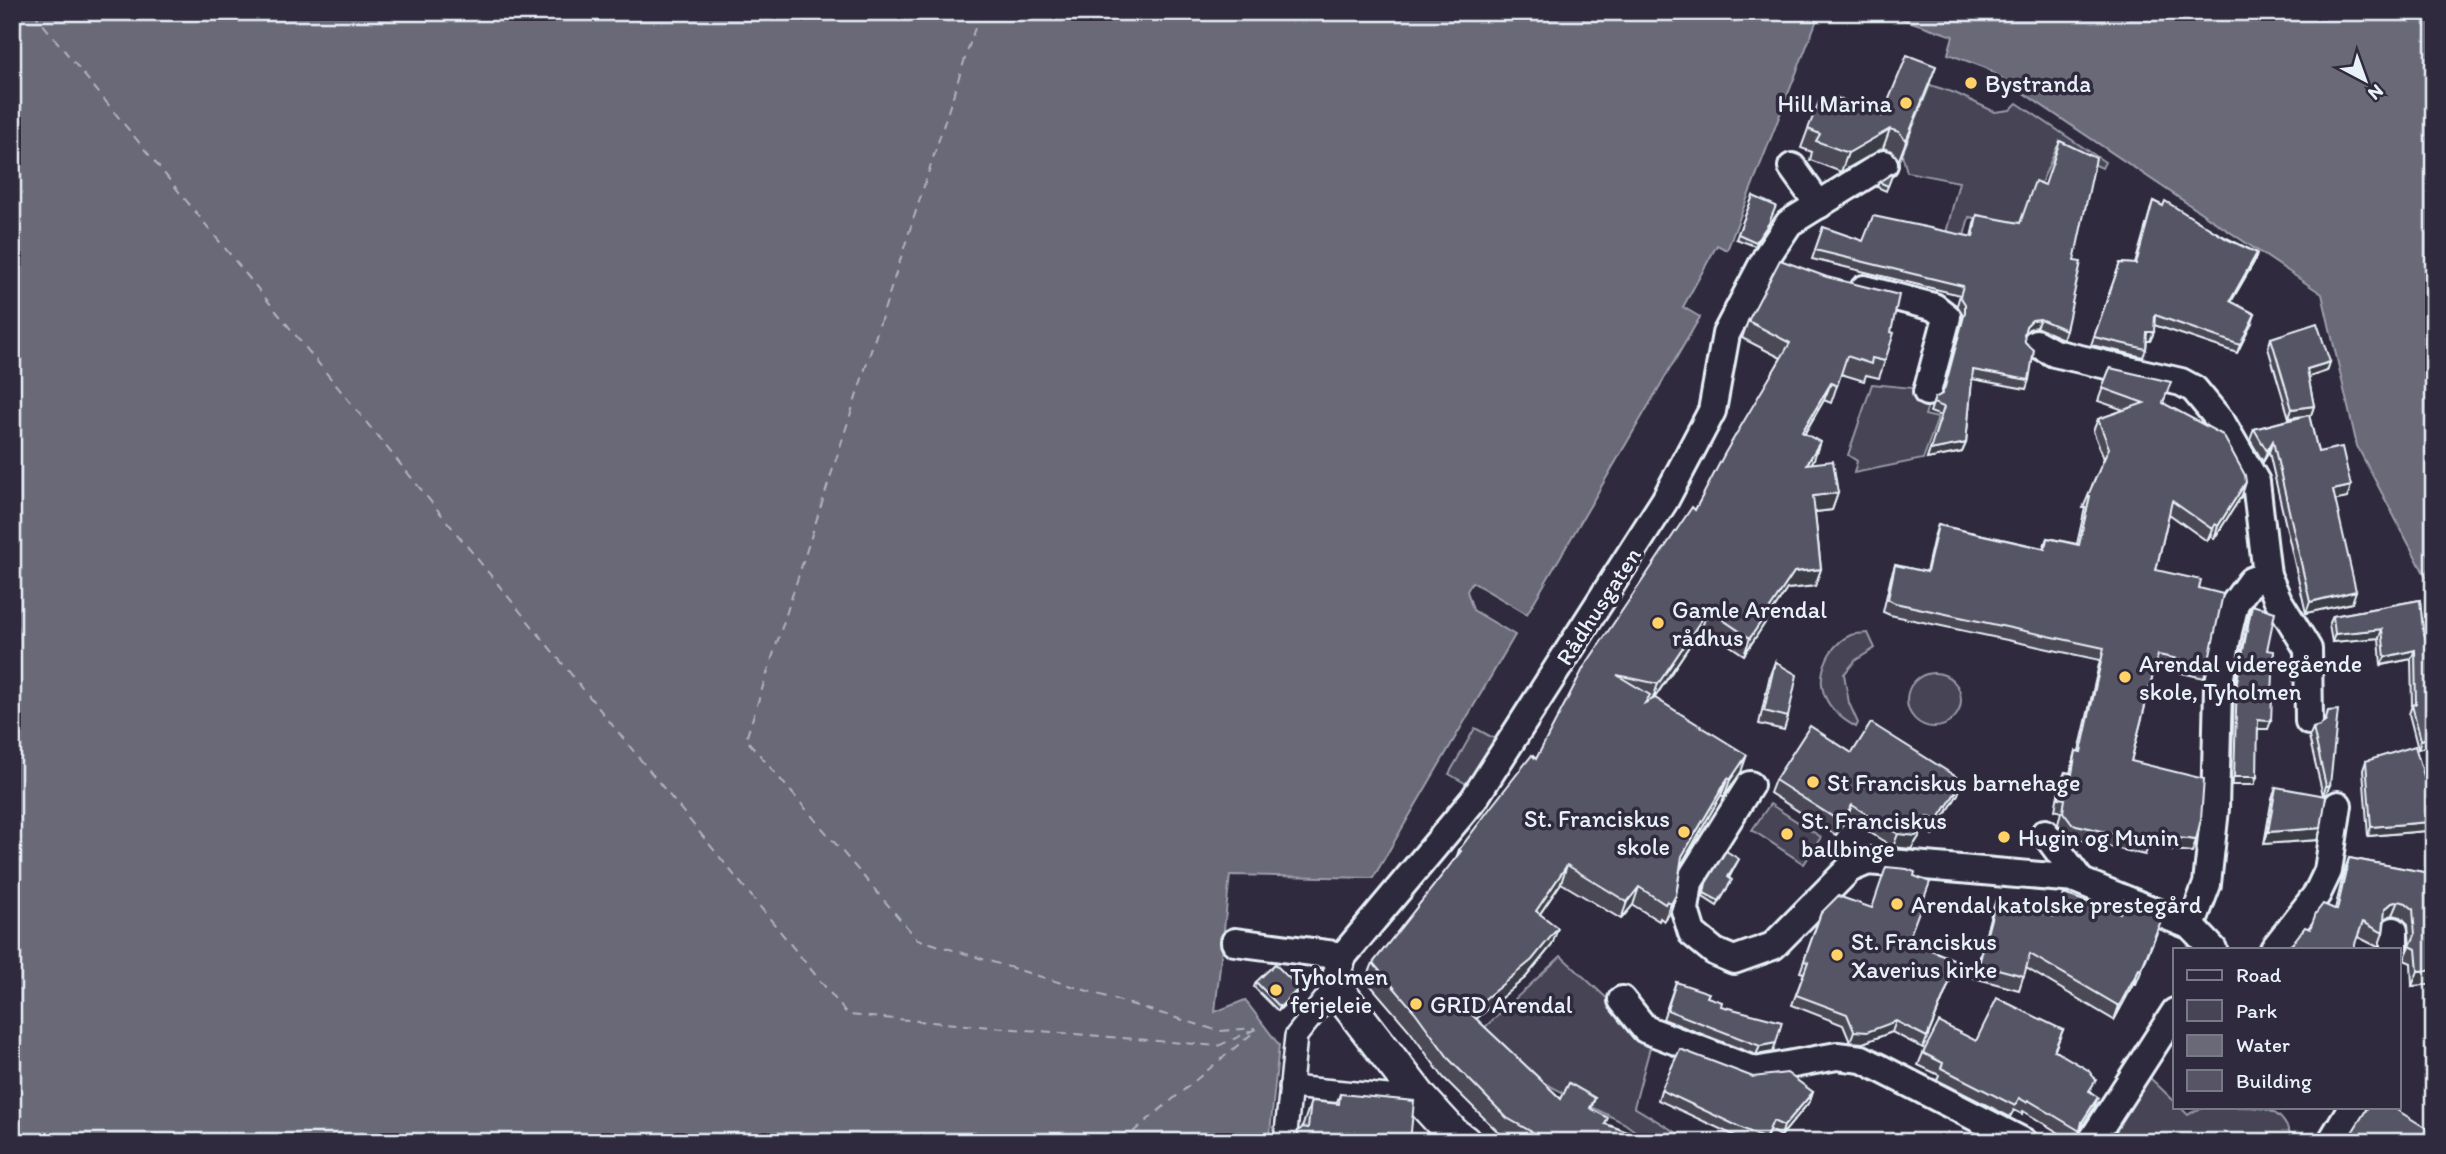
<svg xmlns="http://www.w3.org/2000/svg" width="2446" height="1154" viewBox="0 0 2446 1154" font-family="Itim,sans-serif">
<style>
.green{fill:#464455;stroke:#979aa6;stroke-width:2}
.water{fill:#696978;stroke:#9c9fab;stroke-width:2}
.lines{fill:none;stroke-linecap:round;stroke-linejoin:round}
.ferry{stroke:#afb4be;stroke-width:2;stroke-dasharray:9 7;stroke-linecap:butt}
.pedestrian-casing{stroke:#e8f1f8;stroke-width:26}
.minor-casing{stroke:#e8f1f8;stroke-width:32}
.tertiary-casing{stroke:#e8f1f8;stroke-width:38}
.pedestrian{stroke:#2f2a3d;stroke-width:21}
.minor{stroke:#2f2a3d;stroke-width:26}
.tertiary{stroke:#2f2a3d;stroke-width:33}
.wall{fill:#4b4957;stroke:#e8f1f8;stroke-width:2}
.shaded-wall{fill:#3d3c47;stroke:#e8f1f8;stroke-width:2}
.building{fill:#575565;stroke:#e8f1f8;stroke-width:2}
.poi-dot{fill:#ffd166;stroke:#2f2a3d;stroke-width:2.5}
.labels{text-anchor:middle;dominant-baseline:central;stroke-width:7;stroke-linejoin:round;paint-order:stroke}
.poi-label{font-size:24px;fill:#e8f1f8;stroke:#2f2a3d;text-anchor:start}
.street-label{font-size:24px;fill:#e8f1f8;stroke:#2f2a3d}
</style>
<rect width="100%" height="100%" fill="#2f2a3d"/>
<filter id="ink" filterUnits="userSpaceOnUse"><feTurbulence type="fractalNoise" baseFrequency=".0143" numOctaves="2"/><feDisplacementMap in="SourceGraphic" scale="14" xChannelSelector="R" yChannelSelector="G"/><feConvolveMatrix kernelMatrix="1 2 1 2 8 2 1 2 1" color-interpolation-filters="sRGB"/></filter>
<g filter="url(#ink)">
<!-- green -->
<g class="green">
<polygon points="1930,85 1955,93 1995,112 2010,110 2017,103 2105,162 2102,168 2057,147 2022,226 1969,217 1964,236 1946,233 1959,182 1907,172 1902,154"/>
<polygon points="1872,384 1933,390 1925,415 1938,418 1923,459 1854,473 1857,461 1848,455"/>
<path d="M1868 633 1875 648 1856 660 1844 674 1849 703 1858 723 1856 727C1825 710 1812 685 1830 653 1835 646 1843 638 1851 635 1856 633 1863 634 1868 633Z"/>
<circle cx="1934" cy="700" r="27"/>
<polygon points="1475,728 1497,740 1470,786 1449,774"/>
<polygon points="1770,804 1821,837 1804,864 1752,830"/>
<polygon points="1561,956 1652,1040 1634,1107 1692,1142 1650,1142 1624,1123 1526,1074 1484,1028"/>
<path d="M2144 1072 2175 1102V1107H2180L2188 1115C2201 1105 2213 1107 2229 1107 2262 1107 2283 1105 2293 1142H2096Z"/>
</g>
<!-- water -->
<g class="water">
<polygon points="12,12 1820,12 1727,250 1717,245 1683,307 1700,317 1527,614 1472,582 1467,591 1473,610 1515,635 1373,878 1230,875 1215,1012 1245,1000 1279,1045 1269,1142 12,1142"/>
<polygon points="1882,12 2434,12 2434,592 2357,446 2322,294 1986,68 1948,54 1953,36"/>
</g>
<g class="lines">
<!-- ferry -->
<g class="ferry">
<polyline points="33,12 848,1015 1218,1046 1258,1028"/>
<polyline points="980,12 746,739 917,939 1219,1031 1255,1028"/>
<polyline points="1121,1142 1255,1031"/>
</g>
<!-- pedestrian casing -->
<g class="pedestrian-casing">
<g id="pedestrian">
<polyline points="1290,1087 1421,1099"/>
<polyline points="1285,1142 1296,1036 1335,987"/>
</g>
</g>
<!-- minor casing -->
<g class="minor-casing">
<g id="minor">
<polyline points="1792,167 1819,205"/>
<polyline points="1864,289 1934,307 1947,317 1927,392"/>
<polyline points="2036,343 2054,353 2181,382 2194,389 2222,423 2256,482 2267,575 2251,581 2235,603 2228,632 2218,688 2215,809 2207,884 2191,926"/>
<polyline points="2267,575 2278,600 2308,649 2309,721"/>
<polyline points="1750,785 1689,882 1685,910 1692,933 1715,952 1734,960 1773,946 1849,869 1868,861 2075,879 2191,926 2213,949"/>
<polyline points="2045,833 2080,880"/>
<polyline points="1235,942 1343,956"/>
<polyline points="2274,949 2317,894 2328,871 2338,805"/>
<polyline points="2394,949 2394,931"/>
<polyline points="1335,987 1335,979 1343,956 1474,799 1665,500 1712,411 1726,334 1767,256 1789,223 1884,164"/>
<polyline points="1622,1000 1645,1029 1755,1071 1837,1056 1862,1059 2024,1142"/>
<polyline points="2091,1142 2175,1012"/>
<polyline points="2331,1142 2352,1107"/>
</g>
</g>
<!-- tertiary casing -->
<g class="tertiary-casing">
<polyline id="tertiary" points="1335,987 1421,1099 1453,1134 1464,1142"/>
</g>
<!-- pedestrian -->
<use href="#pedestrian" class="pedestrian"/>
<!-- minor -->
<use href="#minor" class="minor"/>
<!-- tertiary -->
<use href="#tertiary" class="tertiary"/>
</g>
<!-- wall -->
<g class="wall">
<polygon points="1929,85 1899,160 1892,151 1883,148 1841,172 1810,160 1812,152 1801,148 1808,129 1832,104 1882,116"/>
<polygon points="1893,173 1886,191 1877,187 1879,182"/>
<polygon points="1753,196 1767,227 1755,246 1736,239"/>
<polygon points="2153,201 2257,253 2254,262 2231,302 2255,314 2237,353 2154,325 2154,332 2150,341 2147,341 2146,349 2143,357 2091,345 2120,263 2135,264"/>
<polygon points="1977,215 2074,261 2066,330 2063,339 2036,327 2029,329 2024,334 2029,380 2026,389 1972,379 1966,443 1962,452 1927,459 1941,416 1930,412 1935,398 1942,394 1944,390 1962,321 1962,313 1957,305 1960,295 1812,259 1823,227 1863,241 1971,237 1974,224"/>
<polygon points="1748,321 1885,361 1879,378 1866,375 1864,381 1841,374 1831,403 1824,400 1805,433 1814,459 1811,464 1838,493 1832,510 1815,512 1821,569 1815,586 1787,589 1744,655 1702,627 1654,699 1741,772 1724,797 1721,795 1681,865 1676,895 1670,913 1664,921 1660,918 1659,921 1633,905 1621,919 1561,883 1540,914 1552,945 1526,977 1476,1019 1561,1099 1595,1098 1591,1109 1606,1124 1654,1142 1512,1142 1501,1135 1443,1077 1409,1030 1366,980 1373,963 1456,858 1459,850 1536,759 1695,510 1781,358 1742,338"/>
<polygon points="2271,338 2330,362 2327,371 2308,377 2314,406 2311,415 2309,415 2318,452 2347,498 2335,500 2352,603 2306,613 2269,452 2263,462 2250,440 2254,429 2303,416 2289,418 2268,348"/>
<polygon points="2110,368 2163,403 2242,495 2214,539 2210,536 2207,541 2169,514 2156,570 2199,588 2208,665 2204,678 2155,667 2131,761 2196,840 2192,852 2148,847 2145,855 2068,837 2058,824 2061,812 2055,810 2060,784 2065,772 2070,773 2076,751 2079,752 2100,660 1890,615 1883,612 1891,577 1895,565 1926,572 1934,537 1938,525 2043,548 2047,538 2077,544 2085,508 2083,508 2104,459 2093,431 2098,419 2124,410 2098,401"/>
<polygon points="2420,600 2434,744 2418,749 2409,714 2412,705 2411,659 2381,665 2379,638 2332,642 2329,625 2333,616"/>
<polygon points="2252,605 2267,650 2268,729 2258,729 2254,785 2231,785 2234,690 2249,614"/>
<polygon points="1775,662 1788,717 1784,730 1759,724 1770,675"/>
<polygon points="2328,711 2326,794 2323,795 2309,737 2313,728 2320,726 2325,721"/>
<polygon points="1852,753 1958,794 1933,835 1924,829 1911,849 1893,847 1847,818 1836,835 1770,793 1775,780"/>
<polygon points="2366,761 2434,809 2434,984 2412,986 2411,963 2404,960 2410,946 2408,924 2401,917 2393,915 2387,917 2385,919 2383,933 2378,947 2358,937 2292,944 2335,909 2344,872 2349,858 2429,873 2426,831 2368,836 2363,770"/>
<polygon points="2276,787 2321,828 2317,840 2264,844 2272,798"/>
<polygon points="1739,859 1729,878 1730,884 1717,906 1703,897 1706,883"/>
<polygon points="1914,876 1908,941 1958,961 1923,1048 1892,1032 1863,1043 1850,1042 1843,1025 1792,1005 1804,973 1800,972 1821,913 1872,908"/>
<polygon points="1996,900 2056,917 2158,930 2136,984 2134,983 2114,1020 2026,968 2019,990 1974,978 1991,914"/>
<polygon points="1256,982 1299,988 1297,993 1278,1011 1254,987"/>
<polygon points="1676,982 1707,997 1721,1006 1773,1052 1756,1055 1663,1019"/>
<polygon points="2063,1030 2055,1050 2091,1092 2094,1108 2080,1130 2076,1142 2074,1142 2023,1111 2022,1114 2014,1110 2010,1117 1937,1080 1939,1075 1918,1065 1923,1053 1976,1041"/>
<polygon points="1661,1090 1813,1092 1810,1101 1781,1136 1770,1130 1764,1142 1748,1142 1658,1100"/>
<polygon points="1340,1094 1410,1142 1302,1128 1311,1101 1336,1104"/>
</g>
<!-- shaded-wall -->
<g class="shaded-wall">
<polygon points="1936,66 1929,85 1899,160 1906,141"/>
<polygon points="1890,129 1883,148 1841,172 1848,153"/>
<polygon points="2257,253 2254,262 2226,310 2230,301"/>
<polygon points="2255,314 2252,323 2237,353 2240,345"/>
<polygon points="2040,319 2036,327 2029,329 2023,335 2026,326 2032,320"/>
<polygon points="2147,332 2154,332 2150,341 2144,341"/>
<polygon points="2330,362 2327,371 2303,379 2307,369"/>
<polygon points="1831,383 1824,400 1795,449 1802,432"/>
<polygon points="2314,406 2311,415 2289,418 2292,409"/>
<polygon points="2273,441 2269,452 2263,462 2267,451"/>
<polygon points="1820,442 1814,459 1801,482 1807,464"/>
<polygon points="1966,443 1962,452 1927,459 1930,450"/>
<polygon points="2246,482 2242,495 2214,539 2218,526"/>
<polygon points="2351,486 2347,498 2329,502 2333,490"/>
<polygon points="1838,493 1832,510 1807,513 1813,496"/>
<polygon points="2215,524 2210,536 2207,541 2212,529"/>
<polygon points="1821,569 1815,586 1787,589 1744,655 1750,638 1794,572"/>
<polygon points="2356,591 2352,603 2306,613 2310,602"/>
<polygon points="1708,610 1702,627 1652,701 1658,684"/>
<polygon points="2382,629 2379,638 2332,642 2335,634"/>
<polygon points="2415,650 2411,659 2381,665 2385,657"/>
<polygon points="2258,720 2271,721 2268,729 2255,729"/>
<polygon points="2434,736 2434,744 2418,749 2421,740"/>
<polygon points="1747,755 1741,772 1724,797 1730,780"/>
<polygon points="2234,777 2257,777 2254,785 2231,785"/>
<polygon points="1728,778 1721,795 1676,874 1682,856"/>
<polygon points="1963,781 1958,794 1933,835 1937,821"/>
<polygon points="2330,785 2326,794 2323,795 2326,786"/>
<polygon points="1852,805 1847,818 1836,835 1841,822"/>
<polygon points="1928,816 1924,829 1911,849 1893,847 1898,834"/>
<polygon points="2429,822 2426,831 2368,836 2371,827"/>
<polygon points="2321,828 2317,840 2264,844 2268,832"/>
<polygon points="2152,835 2196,840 2192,852 2148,847"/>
<polygon points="1567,865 1561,883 1530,928 1536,911"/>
<polygon points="1639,887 1633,905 1621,919 1627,902"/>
<polygon points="1676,895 1670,913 1664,921 1671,904"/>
<polygon points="2399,901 2393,915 2387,917 2380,924 2385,909 2392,903"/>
<polygon points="1558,928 1552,945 1526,977 1463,1030 1469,1012"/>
<polygon points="2139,969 2134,983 2114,1020 2119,1006"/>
<polygon points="2434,970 2434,984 2412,986 2418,971"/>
<polygon points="1299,988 1297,993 1278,1011 1280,1007"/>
<polygon points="1896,1021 1892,1032 1863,1043 1850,1042 1854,1031"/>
<polygon points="1776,1043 1773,1052 1756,1055 1760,1046"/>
<polygon points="1813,1092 1810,1101 1781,1136 1784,1126"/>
<polygon points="2098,1097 2094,1108 2079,1131 2082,1122"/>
</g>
<!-- building -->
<g class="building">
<polygon points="1907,55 1936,66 1906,141 1899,132 1890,129 1848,153 1816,141 1820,134 1808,129 1820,99 1832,104 1835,97 1882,116"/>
<polygon points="2060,141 2096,158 2074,261 2081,262 2066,330 2040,319 2032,320 2026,326 2024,334 2025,342 2034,350 2029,380 1973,370 1966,443 1930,450 1944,407 1933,403 1935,398 1942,394 1945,387 1965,312 1965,304 1960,296 1963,286 1815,250 1823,227 1863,241 1873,216 1973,237 1977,215 2020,223 2035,181 2045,185"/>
<polygon points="1893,173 1888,186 1879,182"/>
<polygon points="1753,196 1776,206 1769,223 1756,242 1738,234"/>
<polygon points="2153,201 2163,206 2165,201 2227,239 2257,253 2230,301 2255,314 2240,345 2155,315 2154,332 2147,332 2146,349 2094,337 2120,263 2136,264"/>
<polygon points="1780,260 1827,277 1899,295 1891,332 1894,333 1885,361 1872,358 1871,364 1847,356 1837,386 1831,383 1802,432 1820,442 1807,464 1833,461 1838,493 1813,496 1821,569 1794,572 1750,638 1708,610 1658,684 1617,675 1650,695 1645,703 1655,698 1747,755 1730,780 1728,778 1682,856 1676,895 1671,904 1667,901 1665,904 1639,887 1627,902 1567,865 1536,911 1558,928 1532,960 1469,1012 1561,1099 1569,1083 1595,1098 1590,1108 1608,1118 1605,1124 1654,1142 1550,1142 1507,1118 1450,1060 1415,1012 1373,963 1461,851 1459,850 1491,807 1532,755 1536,759 1584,667 1692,507 1695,510 1725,453 1790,343 1748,321"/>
<polygon points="2317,323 2330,362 2307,369 2314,406 2292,409 2271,338"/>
<polygon points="2110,368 2171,382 2163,403 2223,435 2245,475 2246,482 2218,526 2215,524 2212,529 2172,501 2156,570 2201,580 2199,588 2223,594 2208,665 2158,655 2131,761 2204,779 2201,819 2196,840 2152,835 2150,842 2072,824 2063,812 2065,799 2059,798 2065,772 2072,774 2076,751 2081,752 2104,648 1895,603 1888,599 1895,565 1927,572 1938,525 2045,549 2047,538 2079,545 2090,496 2088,495 2109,448 2098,419 2144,403 2102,388"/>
<polygon points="2309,415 2318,452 2342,447 2351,486 2333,490 2356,591 2310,602 2273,441 2267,451 2254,429"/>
<polygon points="2420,600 2423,630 2429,649 2434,648 2434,736 2421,740 2412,705 2416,704 2415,650 2385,657 2382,629 2335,634 2333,616"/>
<polygon points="2252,605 2275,612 2267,650 2274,651 2271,721 2258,720 2257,777 2234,777 2237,681"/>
<polygon points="1775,662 1797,675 1788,717 1764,711"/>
<polygon points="2338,710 2330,785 2326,786 2313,728 2320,726 2326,720 2328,711"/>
<polygon points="1871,723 1963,781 1937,821 1928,816 1916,836 1898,834 1852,805 1841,822 1775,780 1810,726 1852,753"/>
<polygon points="2415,746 2434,809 2434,817 2431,818 2429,822 2371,827 2366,761"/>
<polygon points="2276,787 2326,796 2321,828 2268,832"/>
<polygon points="2434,817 2434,857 2431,818"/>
<polygon points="1726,851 1739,859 1728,877 1732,880 1719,901 1704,893 1706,883"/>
<polygon points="2349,858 2434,874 2434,970 2418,971 2416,949 2410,946 2415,935 2413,909 2406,903 2399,901 2392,903 2385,909 2383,933 2363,922 2353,949 2283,949 2292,944 2305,927 2310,929 2316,913 2323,904 2337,910"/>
<polygon points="1886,867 1907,869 1915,872 1914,876 1930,882 1908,941 1958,961 1927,1037 1896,1021 1867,1032 1854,1031 1847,1014 1796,995 1808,962 1804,961 1821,913 1838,896 1872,908"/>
<polygon points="2064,894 2120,913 2124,900 2163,916 2141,970 2139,969 2119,1006 2030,954 2024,976 1979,964 1996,900 2056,917"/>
<polygon points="1275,964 1299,988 1280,1007 1256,982"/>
<polygon points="1676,982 1709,993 1707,997 1722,1002 1721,1006 1782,1022 1776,1043 1760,1046 1667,1010"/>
<polygon points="1997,998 2063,1030 2054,1050 2088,1070 2096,1080 2089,1091 2098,1097 2082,1122 2080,1131 2028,1100 2026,1102 2019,1098 2015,1106 1941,1068 1943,1063 1923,1053 1939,1022 1976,1041"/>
<polygon points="1680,1049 1753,1077 1787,1073 1813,1092 1784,1126 1773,1121 1765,1139 1661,1090"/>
<polygon points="1340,1094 1414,1101 1410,1142 1297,1142 1298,1131 1303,1127 1308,1128 1311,1101 1339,1104"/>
<polygon points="2368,1107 2392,1107 2434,1133 2434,1142 2346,1142"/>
</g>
</g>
<!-- markers -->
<g class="poi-dot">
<circle cx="1971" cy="83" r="7"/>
<circle cx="1906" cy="103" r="7"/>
<circle cx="1658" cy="623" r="7"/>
<circle cx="2125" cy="677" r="7"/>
<circle cx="1813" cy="782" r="7"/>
<circle cx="1684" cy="832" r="7"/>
<circle cx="1787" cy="834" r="7"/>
<circle cx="2004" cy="837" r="7"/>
<circle cx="1897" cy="904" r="7"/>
<circle cx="1837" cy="955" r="7"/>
<circle cx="1276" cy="990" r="7"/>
<circle cx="1416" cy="1004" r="7"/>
</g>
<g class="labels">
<!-- poi labels -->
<g class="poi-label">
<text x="1985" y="83">Bystranda</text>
<text x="1892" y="103" text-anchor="end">Hill Marina</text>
<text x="1672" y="609">Gamle Arendal<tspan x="1672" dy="28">rådhus</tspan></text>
<text x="2139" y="663">Arendal videregående<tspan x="2139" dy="28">skole, Tyholmen</tspan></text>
<text x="1827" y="782">St Franciskus barnehage</text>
<text x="1670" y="818" text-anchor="end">St. Franciskus<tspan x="1670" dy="28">skole</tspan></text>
<text x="1801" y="820">St. Franciskus<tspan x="1801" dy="28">ballbinge</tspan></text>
<text x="2018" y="837">Hugin og Munin</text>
<text x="1911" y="904">Arendal katolske prestegård</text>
<text x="1851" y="941">St. Franciskus<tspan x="1851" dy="28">Xaverius kirke</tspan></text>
<text x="1290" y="976">Tyholmen<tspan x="1290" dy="28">ferjeleie</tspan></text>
<text x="1430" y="1004">GRID Arendal</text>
</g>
<!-- street labels -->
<g class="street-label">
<text transform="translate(1598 606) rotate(-57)">Rådhusgaten</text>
</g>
</g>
<!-- margin -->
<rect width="2446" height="1154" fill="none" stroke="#2f2a3d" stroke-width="42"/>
<rect x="21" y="21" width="2404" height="1112" fill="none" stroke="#e8f1f8" stroke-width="2.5" filter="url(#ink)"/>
<!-- legend -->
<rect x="2173" y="948" width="228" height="161" fill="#2f2a3d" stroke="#797a88" stroke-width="2"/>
<rect x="2187" y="970" width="35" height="10" fill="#2f2a3d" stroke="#797a88" stroke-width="2"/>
<text x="2236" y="982" font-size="21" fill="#e8f1f8">Road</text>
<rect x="2187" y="1000" width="35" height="21" fill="#464455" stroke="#797a88" stroke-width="2"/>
<text x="2236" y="1018" font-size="21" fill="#e8f1f8">Park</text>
<rect x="2187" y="1035" width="35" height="21" fill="#696978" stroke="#797a88" stroke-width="2"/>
<text x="2236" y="1052" font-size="21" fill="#e8f1f8">Water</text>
<rect x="2187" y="1070" width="35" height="21" fill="#575565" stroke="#797a88" stroke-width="2"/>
<text x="2236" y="1088" font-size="21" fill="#e8f1f8">Building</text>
<!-- north arrow -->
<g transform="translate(2365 80) rotate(139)" stroke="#2f2a3d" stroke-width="5" paint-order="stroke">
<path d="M0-5L12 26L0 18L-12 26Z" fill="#e8f1f8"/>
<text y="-10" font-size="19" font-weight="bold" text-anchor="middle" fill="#e8f1f8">N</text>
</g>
</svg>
